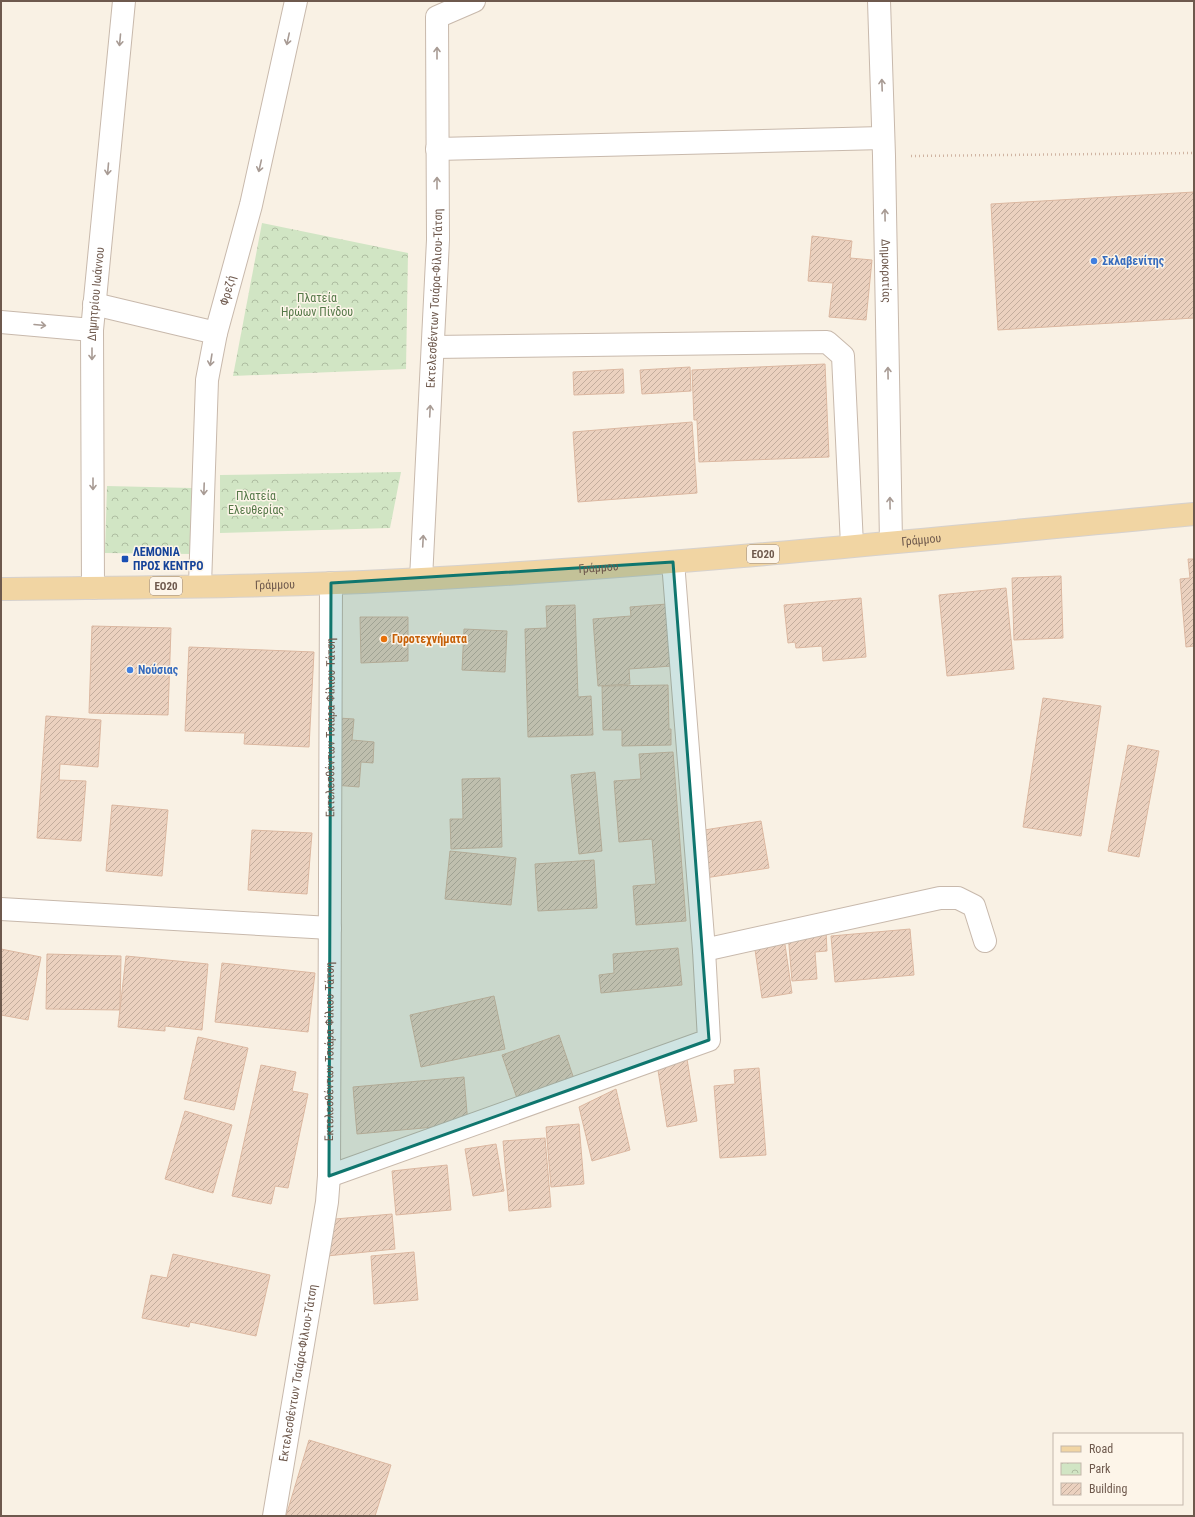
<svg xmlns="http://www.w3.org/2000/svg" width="1195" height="1517" viewBox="0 0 1195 1517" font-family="'Roboto Condensed',sans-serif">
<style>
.park{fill:url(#park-crowns)}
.building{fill:url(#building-hatch);stroke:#dcb8a1}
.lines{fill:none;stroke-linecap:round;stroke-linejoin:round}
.minor-casing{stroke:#c8b9ac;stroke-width:24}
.major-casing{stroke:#d6d1cd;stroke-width:24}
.path{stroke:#d0b4a2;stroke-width:2.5;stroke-dasharray:1 3;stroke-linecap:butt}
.minor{stroke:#fff;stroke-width:22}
.major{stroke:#f1d5a3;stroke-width:22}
.oneway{stroke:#a89b94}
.marked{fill:#0f766e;fill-opacity:0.2;stroke:#0f766e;stroke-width:3;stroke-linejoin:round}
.shop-dot{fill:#3f7fe0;stroke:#fdf5e9;stroke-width:1.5}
.transit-dot{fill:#1a4fb4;stroke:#fdf5e9;stroke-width:1.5}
.food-dot{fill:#e8710a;stroke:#fdf5e9;stroke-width:1.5}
.labels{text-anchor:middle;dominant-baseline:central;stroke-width:3;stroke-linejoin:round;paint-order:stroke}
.shield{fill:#fdf5e9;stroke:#99887c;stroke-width:1}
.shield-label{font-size:11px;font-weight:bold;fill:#6e594d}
.shop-label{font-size:12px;font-weight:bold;fill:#366cbe;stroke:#fdf5e9;text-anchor:start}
.street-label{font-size:12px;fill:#6e594d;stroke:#fdf5e9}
.park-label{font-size:12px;fill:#567949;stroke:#fdf5e9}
.transit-label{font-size:12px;font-weight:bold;fill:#164399;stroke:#fdf5e9;text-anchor:start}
.food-label{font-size:12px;font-weight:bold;fill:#c56008;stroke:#fdf5e9;text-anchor:start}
</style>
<defs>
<pattern id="park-crowns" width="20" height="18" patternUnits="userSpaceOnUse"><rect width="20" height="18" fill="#d1e5c4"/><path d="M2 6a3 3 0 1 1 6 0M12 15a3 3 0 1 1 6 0" fill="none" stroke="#aebda1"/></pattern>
<pattern id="building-hatch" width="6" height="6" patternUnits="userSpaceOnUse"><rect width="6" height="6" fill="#ebd1bf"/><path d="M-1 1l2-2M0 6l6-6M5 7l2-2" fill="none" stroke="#c3ad9d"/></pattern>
</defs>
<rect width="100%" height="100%" fill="#f9f1e4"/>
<!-- park -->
<g class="park">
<polygon points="262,223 408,253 406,369 233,376"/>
<polygon points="401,472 390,528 220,533 220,475"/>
<polygon points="107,486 192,488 191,554 105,553"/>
</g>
<!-- building -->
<g class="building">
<polygon points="1194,192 1194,318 998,330 991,204"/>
<polygon points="812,236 852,241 850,258 872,260 866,320 829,317 833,283 808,281"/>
<polygon points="825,364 829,457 699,462 697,420 694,420 692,370"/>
<polygon points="690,367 691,391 642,394 640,370"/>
<polygon points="623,369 624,393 574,395 573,372"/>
<polygon points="692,422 697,493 578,502 573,432"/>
<polygon points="1188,559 1194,559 1194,646 1186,647 1180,579 1190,578"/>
<polygon points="1061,576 1063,638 1014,640 1012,578"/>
<polygon points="1006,588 1014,669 947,676 939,595"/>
<polygon points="861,598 866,657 823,661 822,646 796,648 795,642 788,643 784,605"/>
<polygon points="667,604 672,666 629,669 630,684 598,686 593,619 631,616 630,607"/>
<polygon points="575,605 578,697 591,696 593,735 528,737 525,629 547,628 546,606"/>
<polygon points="360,617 408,617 408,661 361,663"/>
<polygon points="92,626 171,628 168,715 89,713"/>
<polygon points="464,629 507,631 505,672 462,670"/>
<polygon points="189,647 314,652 309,747 244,744 245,733 185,731"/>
<polygon points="668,685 669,729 671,729 671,745 622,746 622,730 603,730 602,686"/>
<polygon points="1043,698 1101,706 1081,836 1023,827"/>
<polygon points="46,716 101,720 98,767 60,764 59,780 86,781 81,841 37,838"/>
<polygon points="338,718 354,719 352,740 374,742 373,763 361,762 359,787 334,785"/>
<polygon points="1128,745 1159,751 1139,857 1108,851"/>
<polygon points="673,752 686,921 636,925 633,886 656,884 652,839 619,842 614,781 641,779 639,754"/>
<polygon points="595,772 602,851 579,854 571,775"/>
<polygon points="500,778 502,847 451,849 450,819 463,819 462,779"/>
<polygon points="112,805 168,810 162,876 106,871"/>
<polygon points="761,821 769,868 705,878 698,831"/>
<polygon points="252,830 312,833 307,894 248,890"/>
<polygon points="450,851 516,858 511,905 445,899"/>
<polygon points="594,860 597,908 538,911 535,864"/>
<polygon points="910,929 914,975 835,982 831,936"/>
<polygon points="826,931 827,951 815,952 817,979 792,981 788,934"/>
<polygon points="784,938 792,993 762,998 754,943"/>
<polygon points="678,948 682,985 601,993 599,975 614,973 613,954"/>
<polygon points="1,949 41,957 28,1020 1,1015"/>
<polygon points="47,954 121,956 120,1010 46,1009"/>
<polygon points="126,956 208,964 202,1030 165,1026 165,1031 118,1027"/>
<polygon points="222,963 315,973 308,1032 215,1022"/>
<polygon points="494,996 505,1049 421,1067 410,1015"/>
<polygon points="559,1035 576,1085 519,1104 502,1055"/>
<polygon points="198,1037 248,1048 234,1110 184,1099"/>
<polygon points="687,1059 697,1121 667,1127 657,1064"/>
<polygon points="261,1065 296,1072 292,1091 308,1094 288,1188 275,1186 271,1204 232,1196"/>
<polygon points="759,1068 766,1155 720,1158 714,1086 735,1084 734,1070"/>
<polygon points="464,1077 468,1124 357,1134 353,1087"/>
<polygon points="616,1089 630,1150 592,1161 579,1107"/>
<polygon points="185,1111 232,1125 213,1193 165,1179"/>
<polygon points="579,1124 584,1184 551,1187 546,1127"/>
<polygon points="545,1138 551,1207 509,1211 503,1141"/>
<polygon points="496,1144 504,1191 473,1196 465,1149"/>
<polygon points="447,1165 451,1210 396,1215 392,1171"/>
<polygon points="392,1214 395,1249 327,1256 324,1220"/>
<polygon points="414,1252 418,1300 374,1304 371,1256"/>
<polygon points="173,1254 270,1275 256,1336 190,1322 189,1327 142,1318 151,1275 167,1278"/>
<polygon points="309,1440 391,1465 375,1516 286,1516"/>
</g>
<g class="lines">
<!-- minor casing -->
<g class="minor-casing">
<g id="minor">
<path id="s1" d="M879 1 884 156 891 542"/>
<polyline points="437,149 883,138"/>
<polyline points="94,304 216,333"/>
<polyline points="1,322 92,330"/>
<polyline points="433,347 827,342 843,356 852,545"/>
<path id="s2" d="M421 579 438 240 437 17 474 1"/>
<path id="s3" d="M200 585 207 380 216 333 251 205 296 1"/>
<path id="s4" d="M93 588 92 330 124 1"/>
<polyline points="1,909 330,928"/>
<polyline points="704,950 940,898 958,898 974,906 985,941"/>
<polyline points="329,1176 709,1040 704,950 673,562"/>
<path id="s5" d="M274 1516 327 1202 329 1176 331 583"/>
</g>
</g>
<!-- major casing -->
<g class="major-casing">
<g id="major">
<path id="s6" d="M1 589C141 587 282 587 422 579 680 565 937 538 1194 514"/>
</g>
</g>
<!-- path -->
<polyline class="path" points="911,156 1194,153"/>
<!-- minor -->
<use href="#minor" class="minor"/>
<!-- major -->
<use href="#major" class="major"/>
</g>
<!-- one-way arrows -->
<defs><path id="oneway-shaft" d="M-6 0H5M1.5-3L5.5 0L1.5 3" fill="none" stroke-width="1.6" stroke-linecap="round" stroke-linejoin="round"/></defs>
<g class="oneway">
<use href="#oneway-shaft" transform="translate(288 39) rotate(102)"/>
<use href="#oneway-shaft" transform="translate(120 40) rotate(95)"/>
<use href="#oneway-shaft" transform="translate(437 53) rotate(-90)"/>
<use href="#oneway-shaft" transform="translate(882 85) rotate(-92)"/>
<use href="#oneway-shaft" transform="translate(260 166) rotate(103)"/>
<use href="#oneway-shaft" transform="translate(108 169) rotate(95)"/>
<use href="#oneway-shaft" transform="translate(437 183) rotate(-90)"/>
<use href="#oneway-shaft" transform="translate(885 215) rotate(-91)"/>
<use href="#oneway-shaft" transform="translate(40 325) rotate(5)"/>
<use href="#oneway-shaft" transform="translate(92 354) rotate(90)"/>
<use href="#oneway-shaft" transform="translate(211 360) rotate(99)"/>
<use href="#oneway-shaft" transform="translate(888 373) rotate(-91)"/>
<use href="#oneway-shaft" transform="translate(430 411) rotate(-87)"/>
<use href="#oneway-shaft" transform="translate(93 484) rotate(90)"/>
<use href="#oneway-shaft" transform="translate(204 489) rotate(92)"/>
<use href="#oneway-shaft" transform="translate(890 503) rotate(-91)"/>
<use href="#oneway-shaft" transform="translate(423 541) rotate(-87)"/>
</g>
<!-- marked area -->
<path class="marked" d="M673 562 709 1040 329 1176 331 583Z"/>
<!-- markers -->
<g class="shop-dot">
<circle cx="1094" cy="261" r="4"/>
<circle cx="130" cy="670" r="4"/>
</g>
<rect class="transit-dot" x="121" y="555" width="8" height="8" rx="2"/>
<circle class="food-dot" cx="384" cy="639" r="4"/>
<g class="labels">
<!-- shield labels -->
<g class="shield">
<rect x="747" y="545" width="32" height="18" rx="3"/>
<rect x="150" y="577" width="32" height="18" rx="3"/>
</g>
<g class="shield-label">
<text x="763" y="554">ΕΟ20</text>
<text x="166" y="586">ΕΟ20</text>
</g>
<!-- shop labels -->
<g class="shop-label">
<text x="1102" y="261">Σκλαβενίτης</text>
<text x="138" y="670">Νούσιας</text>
</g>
<!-- street labels -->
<g class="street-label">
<text stroke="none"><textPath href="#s1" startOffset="270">Δημοκρατίας</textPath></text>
<text stroke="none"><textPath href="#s3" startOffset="297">Φρεζή</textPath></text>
<text stroke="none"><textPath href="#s4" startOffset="294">Δημητρίου Ιωάννου</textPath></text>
<text stroke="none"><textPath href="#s2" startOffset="281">Εκτελεσθέντων Τσιάρα-Φίλιου-Τάτση</textPath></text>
<text stroke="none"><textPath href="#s6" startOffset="922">Γράμμου</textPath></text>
<text stroke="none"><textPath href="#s6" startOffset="598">Γράμμου</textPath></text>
<text stroke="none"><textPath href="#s6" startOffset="274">Γράμμου</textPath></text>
<text stroke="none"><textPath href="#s5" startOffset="793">Εκτελεσθέντων Τσιάρα-Φίλιου-Τάτση</textPath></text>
<text stroke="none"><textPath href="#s5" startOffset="469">Εκτελεσθέντων Τσιάρα-Φίλιου-Τάτση</textPath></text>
<text stroke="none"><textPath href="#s5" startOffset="145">Εκτελεσθέντων Τσιάρα-Φίλιου-Τάτση</textPath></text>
</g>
<!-- park labels -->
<g class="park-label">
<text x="317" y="298">Πλατεία<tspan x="317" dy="14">Ηρώων Πίνδου</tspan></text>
<text x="256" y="496">Πλατεία<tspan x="256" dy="14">Ελευθερίας</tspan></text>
</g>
<!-- transit labels -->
<g class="transit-label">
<text x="133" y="552">ΛΕΜΟΝΙΑ<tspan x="133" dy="14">ΠΡΟΣ ΚΕΝΤΡΟ</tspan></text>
</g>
<!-- food labels -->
<g class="food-label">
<text x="392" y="639">Γυροτεχνήματα</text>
</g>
</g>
<!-- border -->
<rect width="1195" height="1517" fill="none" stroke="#6e594d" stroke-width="4"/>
<!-- legend -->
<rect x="1053" y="1433" width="130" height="72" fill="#fdf5e9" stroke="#c4b7ab"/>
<rect x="1061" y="1446" width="20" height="6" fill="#f1d5a3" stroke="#c4b7ab"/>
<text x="1089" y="1453" font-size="12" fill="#6e594d">Road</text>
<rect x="1061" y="1463" width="20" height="12" fill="url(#park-crowns)" stroke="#c4b7ab"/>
<text x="1089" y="1473" font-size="12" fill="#6e594d">Park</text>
<rect x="1061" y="1483" width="20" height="12" fill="url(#building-hatch)" stroke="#c4b7ab"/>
<text x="1089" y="1493" font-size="12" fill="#6e594d">Building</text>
</svg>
